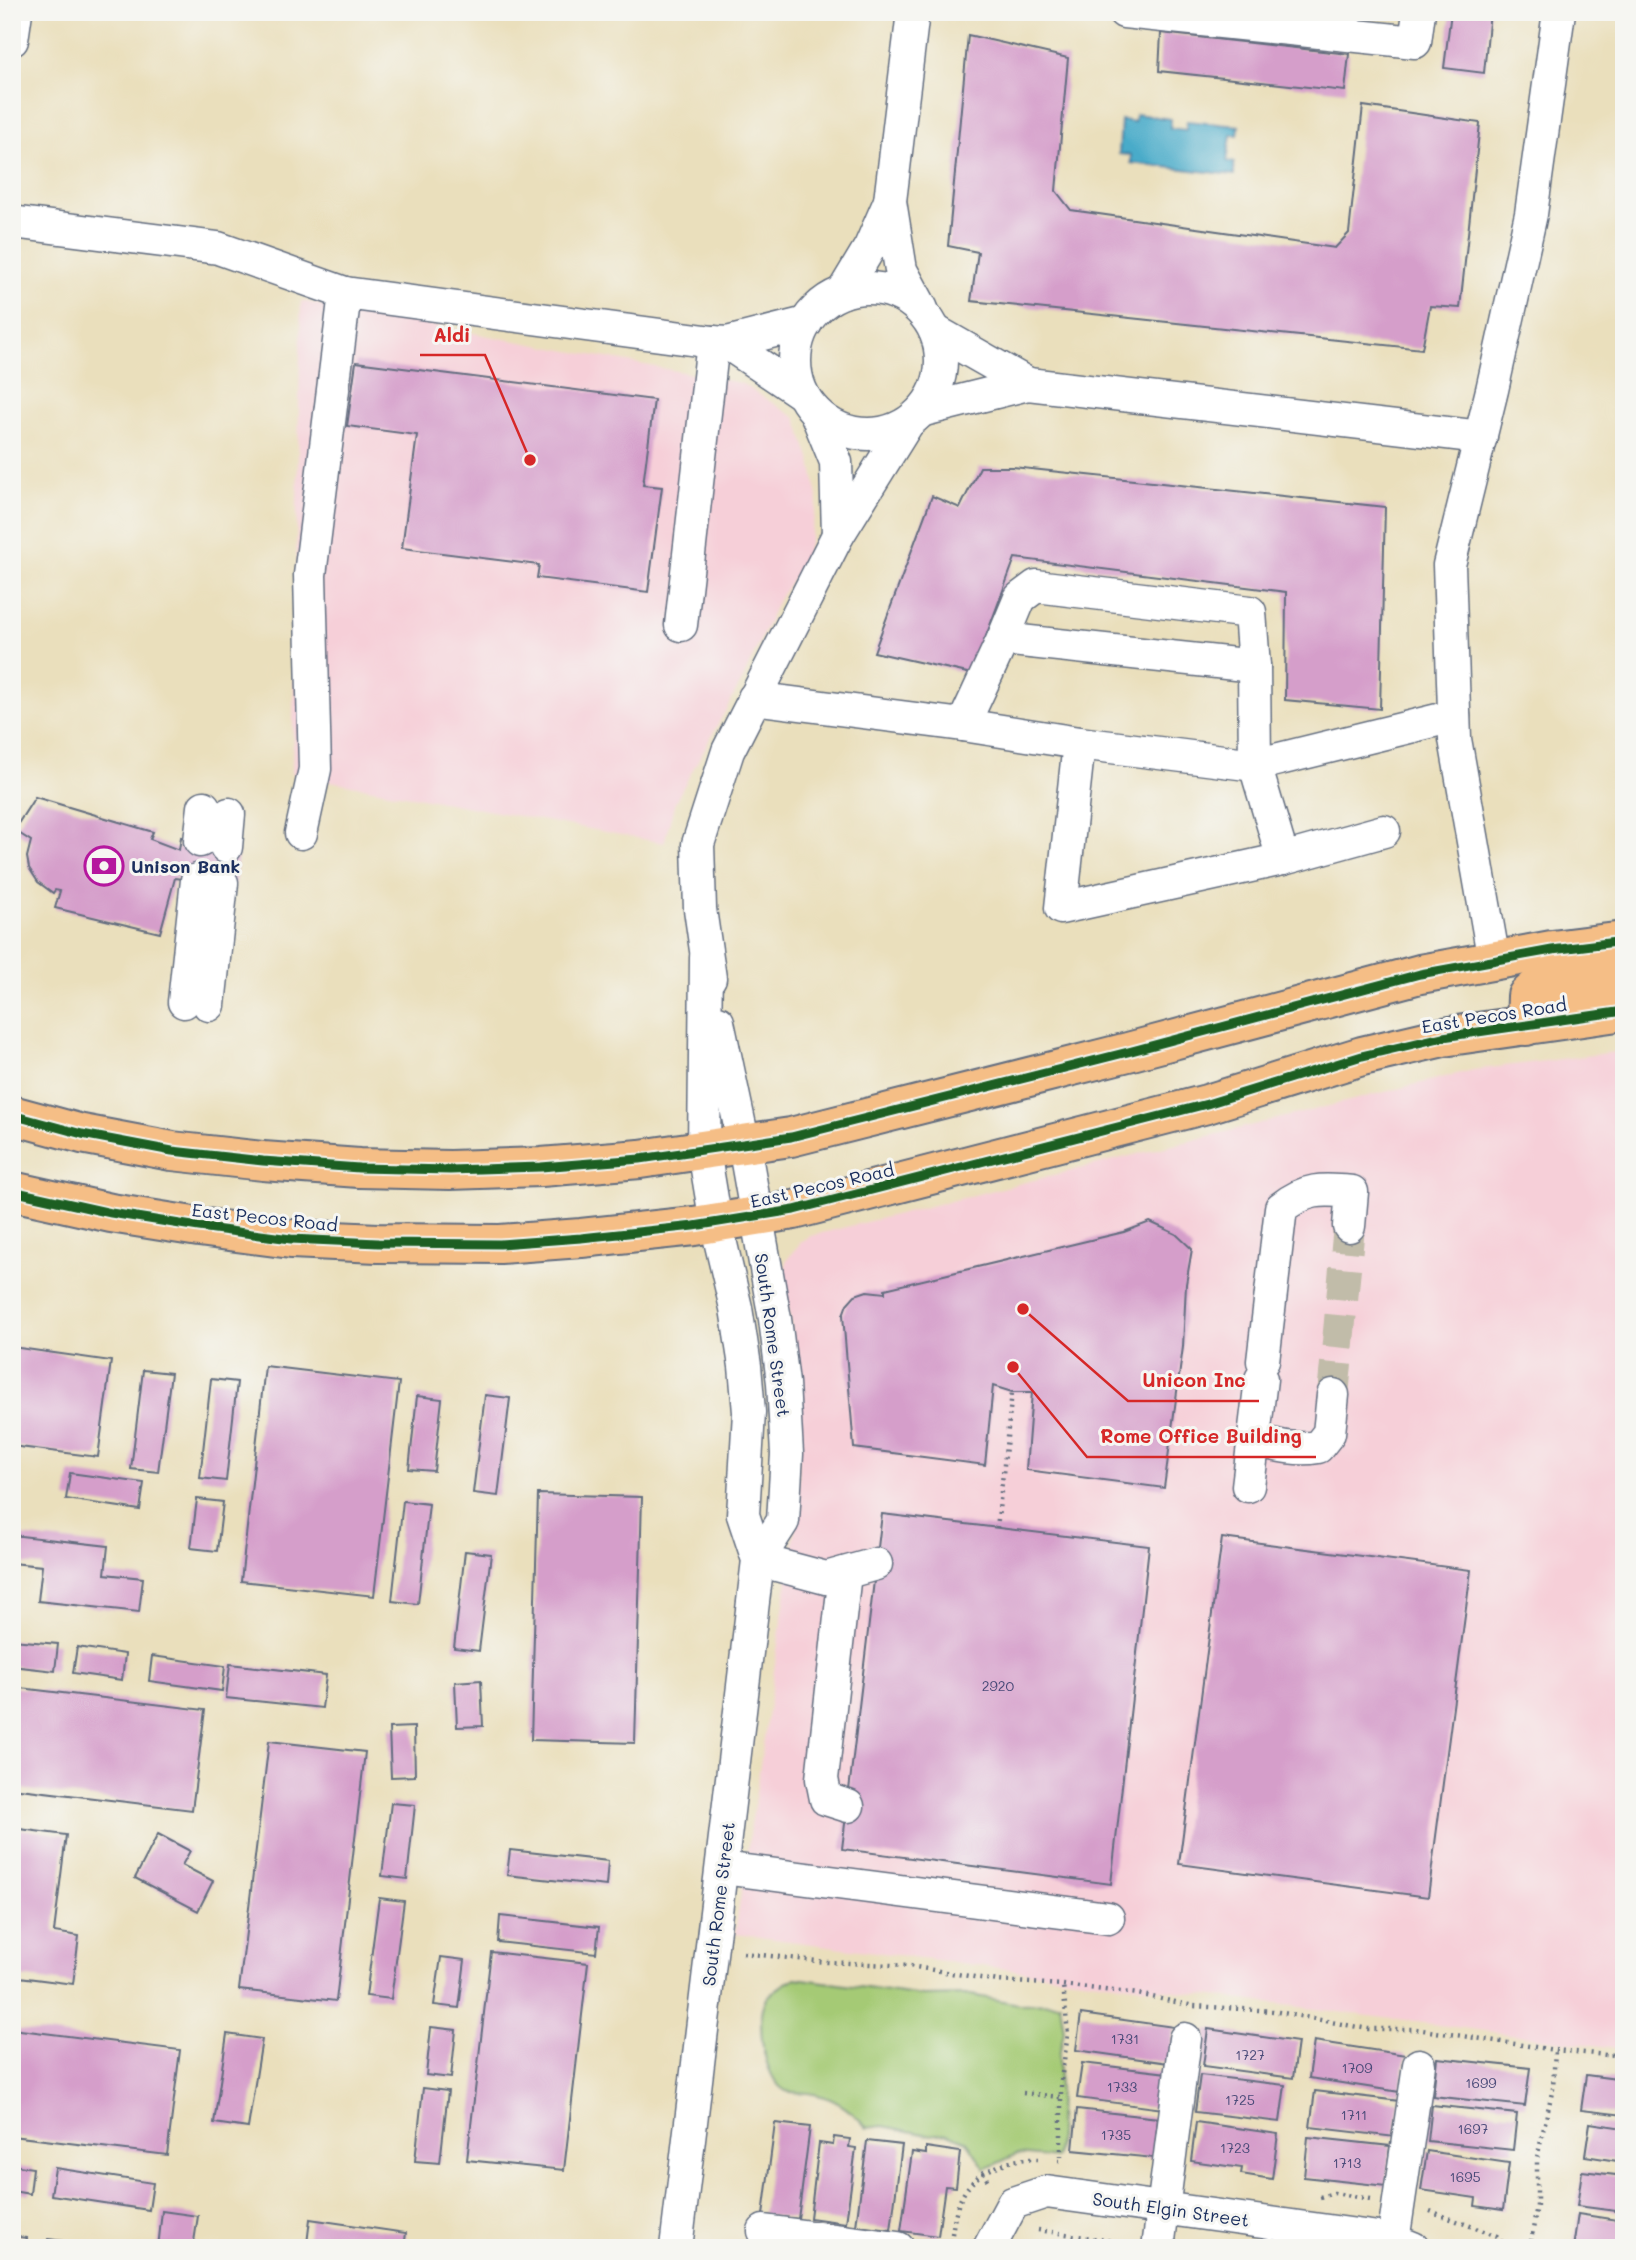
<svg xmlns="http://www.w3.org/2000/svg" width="1636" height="2260" viewBox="0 0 1636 2260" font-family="Mali,sans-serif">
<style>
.built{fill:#f6cfd8}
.green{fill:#a5ca75;stroke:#607c6a;stroke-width:2}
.water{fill:#4aabc9;stroke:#326d94;stroke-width:2}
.building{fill:#d59eca}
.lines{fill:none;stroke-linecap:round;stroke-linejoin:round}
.minor-tunnel{stroke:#c1bca9;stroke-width:32;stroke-dasharray:32 16;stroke-linecap:butt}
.minor-casing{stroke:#636d7f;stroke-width:35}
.major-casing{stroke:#636d7f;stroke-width:42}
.path{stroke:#636d7f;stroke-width:4.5;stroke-dasharray:2 5;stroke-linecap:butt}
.minor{stroke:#fff;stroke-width:32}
.major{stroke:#f5be86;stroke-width:38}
.cycleway-casing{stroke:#f6f6f2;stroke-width:13}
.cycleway{stroke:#1b5e20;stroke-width:9}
.labels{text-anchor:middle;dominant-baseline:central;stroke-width:6;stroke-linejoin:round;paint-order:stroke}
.number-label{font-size:14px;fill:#4a4b79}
.poi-label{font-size:18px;font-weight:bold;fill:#1b2f5e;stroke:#f6f6f2;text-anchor:start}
.street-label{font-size:18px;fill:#1b2f5e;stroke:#f6f6f2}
.leader{fill:none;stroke:#d62828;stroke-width:2.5}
.callout-dot{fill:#d62828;stroke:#f6f6f2;stroke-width:2.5}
.callout-label{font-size:19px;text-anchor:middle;font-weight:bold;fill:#d62828;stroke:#f6f6f2;stroke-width:6;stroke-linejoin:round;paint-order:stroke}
</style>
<rect width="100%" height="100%" fill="#f6f6f2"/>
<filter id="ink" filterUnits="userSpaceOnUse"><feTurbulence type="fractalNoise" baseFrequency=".0143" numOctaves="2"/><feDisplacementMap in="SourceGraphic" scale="14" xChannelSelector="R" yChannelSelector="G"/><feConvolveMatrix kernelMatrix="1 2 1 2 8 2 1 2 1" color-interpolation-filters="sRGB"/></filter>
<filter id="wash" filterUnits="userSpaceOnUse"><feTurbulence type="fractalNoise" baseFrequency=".00686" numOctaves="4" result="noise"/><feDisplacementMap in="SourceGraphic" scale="28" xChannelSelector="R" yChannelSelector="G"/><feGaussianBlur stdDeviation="1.57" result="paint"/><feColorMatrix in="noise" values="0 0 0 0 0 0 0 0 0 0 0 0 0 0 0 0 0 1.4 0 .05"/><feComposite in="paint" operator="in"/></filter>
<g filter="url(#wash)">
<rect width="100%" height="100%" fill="#eadfbc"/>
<!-- built -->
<g class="built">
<polygon points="301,301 741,383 796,418 811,461 818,498 806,558 778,600 743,679 675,802 664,843 292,774"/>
<polygon points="1624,1051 1624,2049 735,1934 798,1509 800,1379 784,1281 786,1261 801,1242 810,1236 1473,1070"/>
</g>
<!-- green -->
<path class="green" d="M796 1978 923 1996 971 1995 1019 2004 1060 2003 1064 2031 1059 2056 1058 2146 1056 2158 1017 2154 985 2169 967 2141 948 2133 929 2135 883 2126 867 2128C851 2109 833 2096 808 2093 801 2092 792 2093 786 2091 763 2081 753 2012 769 1996 776 1989 787 1982 796 1978Z"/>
<!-- water -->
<polygon class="water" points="1136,114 1171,119 1170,128 1186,130 1187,121 1239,126 1238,135 1231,135 1227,161 1234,163 1234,175 1131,163 1131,155 1119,154 1121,120 1134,122"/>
<g id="blocks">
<!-- building -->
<g class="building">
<polygon points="1451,12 1490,12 1484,73 1444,68"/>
<polygon points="1161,33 1349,54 1345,91 1159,71"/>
<polygon points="968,35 1068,58 1056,191 1071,210 1335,248 1349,233 1363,106 1480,123 1460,308 1430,306 1422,349 971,301 978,252 948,246"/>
<polygon points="356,362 654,400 643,485 662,487 648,592 537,578 539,565 402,548 417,435 347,426"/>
<polygon points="980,467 1013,467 1385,507 1380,709 1285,700 1286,592 1015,558 972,674 874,652 932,496 960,508"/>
<polygon points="35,797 153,832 150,839 179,850 181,837 238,850 235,885 175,878 160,933 55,908 60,891 55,890 53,893 38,882 29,868 27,857 31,841 14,830"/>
<polygon points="1150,1222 1176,1234 1192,1249 1186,1284 1183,1347 1164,1488 1026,1470 1032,1392 1012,1392 993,1386 985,1465 854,1448 843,1315 847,1304 855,1295 867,1291 885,1293 885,1289 1124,1232"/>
<polygon points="12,1347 111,1361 98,1457 12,1446"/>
<polygon points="265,1366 399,1382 374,1596 241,1581"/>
<polygon points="143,1370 171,1373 158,1472 131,1469"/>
<polygon points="211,1379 237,1382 226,1481 200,1478"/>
<polygon points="485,1395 510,1398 498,1496 473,1493"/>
<polygon points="417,1396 442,1399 434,1471 409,1469"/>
<polygon points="70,1473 144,1483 140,1510 66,1499"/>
<polygon points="538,1494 642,1497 635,1743 531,1740"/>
<polygon points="197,1499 223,1502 217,1551 191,1548"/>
<polygon points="403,1501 429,1504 418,1604 392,1601"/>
<polygon points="882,1514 1149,1546 1111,1884 842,1849"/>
<polygon points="12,1535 108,1546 105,1574 143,1578 139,1612 38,1601 42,1566 12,1563"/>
<polygon points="1222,1538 1471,1570 1428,1897 1179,1864"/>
<polygon points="465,1551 491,1554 479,1651 454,1648"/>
<polygon points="12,1640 58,1644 55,1671 12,1666"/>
<polygon points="77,1647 125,1654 122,1680 73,1673"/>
<polygon points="152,1656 225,1666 222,1691 149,1681"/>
<polygon points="230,1664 326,1675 322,1708 226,1698"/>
<polygon points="481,1680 483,1726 457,1727 455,1682"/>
<polygon points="12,1687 205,1710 192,1810 12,1788"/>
<polygon points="414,1727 415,1776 391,1777 389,1728"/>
<polygon points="269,1741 365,1752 336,2001 239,1990"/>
<polygon points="391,1803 415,1805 407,1879 382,1876"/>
<polygon points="12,1828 66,1835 54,1932 79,1936 73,1984 12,1976"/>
<polygon points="158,1834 190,1851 182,1865 213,1881 198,1911 135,1878"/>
<polygon points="510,1850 608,1861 606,1886 507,1875"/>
<polygon points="379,1898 404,1901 391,1999 366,1996"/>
<polygon points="500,1916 599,1927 596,1953 498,1942"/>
<polygon points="491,1952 588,1963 564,2170 467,2160"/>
<polygon points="441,1957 465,1960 459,2008 434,2005"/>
<polygon points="1081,2014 1174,2027 1169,2063 1076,2050"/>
<polygon points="431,2027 456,2030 451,2078 426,2075"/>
<polygon points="12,2029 180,2050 167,2155 12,2136"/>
<polygon points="1208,2029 1298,2042 1293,2078 1203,2066"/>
<polygon points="227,2034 262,2039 248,2128 214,2123"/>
<polygon points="1314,2041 1406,2055 1400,2092 1309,2078"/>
<polygon points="1437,2058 1530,2068 1525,2106 1433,2096"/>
<polygon points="1082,2063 1167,2073 1163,2109 1077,2098"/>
<polygon points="1200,2075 1285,2085 1280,2122 1195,2112"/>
<polygon points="1586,2075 1624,2080 1624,2115 1581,2110"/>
<polygon points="423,2088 448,2091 440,2163 415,2161"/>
<polygon points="1315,2091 1399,2101 1395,2137 1310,2127"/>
<polygon points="1432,2105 1517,2114 1513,2150 1428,2141"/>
<polygon points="1077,2109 1158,2118 1154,2158 1073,2150"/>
<polygon points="1196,2122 1278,2134 1272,2179 1241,2174 1242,2168 1191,2161"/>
<polygon points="775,2123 810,2127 798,2219 763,2215"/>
<polygon points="1590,2123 1624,2128 1624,2162 1585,2156"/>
<polygon points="834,2137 850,2139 849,2147 856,2148 846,2223 810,2218 819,2143 833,2145"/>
<polygon points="1308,2137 1390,2146 1386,2186 1304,2177"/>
<polygon points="867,2141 902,2145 891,2230 856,2226"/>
<polygon points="926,2147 960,2152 956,2187 945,2186 938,2236 901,2231 912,2152 926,2154"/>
<polygon points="1427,2151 1509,2163 1503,2210 1475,2206 1476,2198 1421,2190"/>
<polygon points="12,2165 33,2168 30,2194 12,2191"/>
<polygon points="55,2168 153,2183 149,2210 51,2195"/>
<polygon points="1582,2171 1624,2176 1624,2212 1577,2206"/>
<polygon points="162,2211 198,2216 193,2248 158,2248"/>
<polygon points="1578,2214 1624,2221 1624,2248 1573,2248"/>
<polygon points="310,2219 406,2233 404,2248 336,2248 307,2244"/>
<polygon points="12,2236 27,2238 26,2248 12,2248"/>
<polygon points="48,2239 101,2246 101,2248 46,2248"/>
</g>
</g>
</g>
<g filter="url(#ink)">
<use href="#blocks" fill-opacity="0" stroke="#636d7f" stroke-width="2"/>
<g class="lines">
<!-- minor-tunnel -->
<polyline class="minor-tunnel" points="1333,1395 1349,1226"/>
<!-- minor casing -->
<g class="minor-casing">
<g id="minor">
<polyline points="913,12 890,201 901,270 922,309"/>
<polyline points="1124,12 1415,42 1419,12"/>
<polyline points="12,40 16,12"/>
<polyline points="12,222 218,248 345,293 713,342 727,343 806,323"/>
<circle cx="868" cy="361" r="73"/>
<polyline points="843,292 870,247 890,201"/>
<polyline points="935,331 1028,384"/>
<polyline points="727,343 801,393"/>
<polyline points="924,410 1028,384 1481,437"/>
<polyline points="816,413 836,462 838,535"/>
<polyline points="681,625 713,342"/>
<polyline points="1003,639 1020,598 1036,586 1250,612 1254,666"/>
<polyline points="754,698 963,725 1079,743 1061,908 1283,859"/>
<polyline points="963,725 1003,639 1254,666 1255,765 1283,859 1384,831"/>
<polyline points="1079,743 1255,765 1454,716"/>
<polyline points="301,833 315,769 310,575 345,293"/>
<polyline points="200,841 204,807"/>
<polyline points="226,847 229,814"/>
<polyline points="1494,961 1455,739 1449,565 1492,390 1531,214 1559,12"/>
<polyline points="710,978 700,909 698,844 728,751 838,535 907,424"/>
<polyline points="184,1002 197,880"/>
<polyline points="209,1005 222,883"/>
<polyline points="718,1022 744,1145 775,1319 783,1383 787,1454 783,1521 758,1560"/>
<path d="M1263 1361 1281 1208C1306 1188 1322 1189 1352 1192L1349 1226"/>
<path d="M1254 1440C1276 1445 1295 1451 1318 1447L1329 1433 1333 1395"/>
<polyline points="1248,1486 1261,1379"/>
<polyline points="758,1560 826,1578 876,1564"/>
<polyline points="845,1573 822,1779 826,1799 848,1806"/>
<polyline points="722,1868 1108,1918"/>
<polyline points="764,2231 898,2248"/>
<polyline points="676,2248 758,1560 743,1515 749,1412 745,1366 736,1308 716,1223 704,1151 706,958"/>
<polyline points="989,2248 1013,2203 1046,2192 1393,2240 1413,2248"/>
<polyline points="1158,2248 1185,2039"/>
<polyline points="1392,2248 1419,2065"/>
</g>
</g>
<!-- major casing -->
<g class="major-casing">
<g id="major">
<polyline points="1526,1026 1527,996 1535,989 1624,978"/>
<polyline points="12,1115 82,1134 172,1151 263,1161 359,1168 450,1170 541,1167 640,1159 791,1137 1128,1052 1420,974 1552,950 1624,941"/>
<polyline points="12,1191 111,1213 199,1227 291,1239 378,1243 500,1244 581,1238 694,1226 794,1210 1207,1104 1362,1056 1443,1037 1624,1011"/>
</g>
</g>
<!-- path -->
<g class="path">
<polyline points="997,1528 1012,1392"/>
<polyline points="743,1953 827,1962 910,1966 998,1981 1063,1985 1138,1994 1194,2006 1273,2011 1368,2029 1416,2029 1555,2050 1606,2055 1624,2054"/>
<polyline points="1023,2093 1060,2097"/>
<polyline points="1058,2161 1061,2161 1061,2080 1068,2034 1063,1985"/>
<path d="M983 2173C1003 2163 1016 2158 1038 2159"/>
<polyline points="1320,2197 1334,2193 1370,2199"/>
<polyline points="1430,2211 1497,2236 1506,2248"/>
<polyline points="1038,2230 1126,2243"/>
<path d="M950 2248C955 2215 955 2194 983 2173L988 2181"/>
<polyline points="1530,2248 1537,2205 1537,2158 1553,2088 1555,2050"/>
</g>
<!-- minor -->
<use href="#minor" class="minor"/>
<!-- major -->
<use href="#major" class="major"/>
<!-- cycleway casing -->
<g class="cycleway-casing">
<g id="cycleway">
<polyline points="12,1115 82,1134 172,1151 263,1161 359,1168 450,1170 541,1167 640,1159 791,1137 1128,1052 1420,974 1552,950 1624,941"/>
<polyline points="12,1191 111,1213 199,1227 291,1239 378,1243 500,1244 581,1238 694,1226 794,1210 1207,1104 1362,1056 1443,1037 1624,1011"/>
</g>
</g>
<!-- cycleway -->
<use href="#cycleway" class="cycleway"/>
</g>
</g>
<!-- icons -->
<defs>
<g id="bank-ring" transform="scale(2.0125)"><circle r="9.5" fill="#f6f6f2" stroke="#b5179e" stroke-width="1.5"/><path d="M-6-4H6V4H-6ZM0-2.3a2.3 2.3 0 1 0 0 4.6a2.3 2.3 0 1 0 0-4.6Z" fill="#b5179e"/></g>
</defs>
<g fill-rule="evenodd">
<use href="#bank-ring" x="104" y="866"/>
</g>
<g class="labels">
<!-- number labels -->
<g class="number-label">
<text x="998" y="1685">2920</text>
<text x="1125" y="2038">1731</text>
<text x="1250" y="2054">1727</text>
<text x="1357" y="2067">1709</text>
<text x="1481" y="2082">1699</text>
<text x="1122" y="2086">1733</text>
<text x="1240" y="2099">1725</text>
<text x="1354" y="2114">1711</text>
<text x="1473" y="2128">1697</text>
<text x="1116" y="2134">1735</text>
<text x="1235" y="2147">1723</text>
<text x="1347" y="2162">1713</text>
<text x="1465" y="2176">1695</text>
</g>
<!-- poi labels -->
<g class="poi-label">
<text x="131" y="866">Unison Bank</text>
</g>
<!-- street labels -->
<g class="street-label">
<text transform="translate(1494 1015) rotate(-9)">East Pecos Road</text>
<text transform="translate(822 1185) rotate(-13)">East Pecos Road</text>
<text transform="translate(265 1217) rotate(6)">East Pecos Road</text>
<text transform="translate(773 1335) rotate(82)">South Rome Street</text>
<text transform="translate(718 1904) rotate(-83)">South Rome Street</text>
<text transform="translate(1171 2209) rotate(8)">South Elgin Street</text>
</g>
</g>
<!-- callouts -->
<path class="leader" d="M530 460L485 355H420M1023 1309L1128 1401H1259M1013 1367L1087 1457H1316"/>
<g class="callout-dot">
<circle cx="530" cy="460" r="7"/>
<circle cx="1023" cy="1309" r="7"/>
<circle cx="1013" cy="1367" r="7"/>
</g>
<g class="callout-label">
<text x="452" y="342">Aldi</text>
<text x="1194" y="1387">Unicon Inc</text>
<text x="1201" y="1443">Rome Office Building</text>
</g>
<!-- margin -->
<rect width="1636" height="2260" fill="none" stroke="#f6f6f2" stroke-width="42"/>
</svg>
